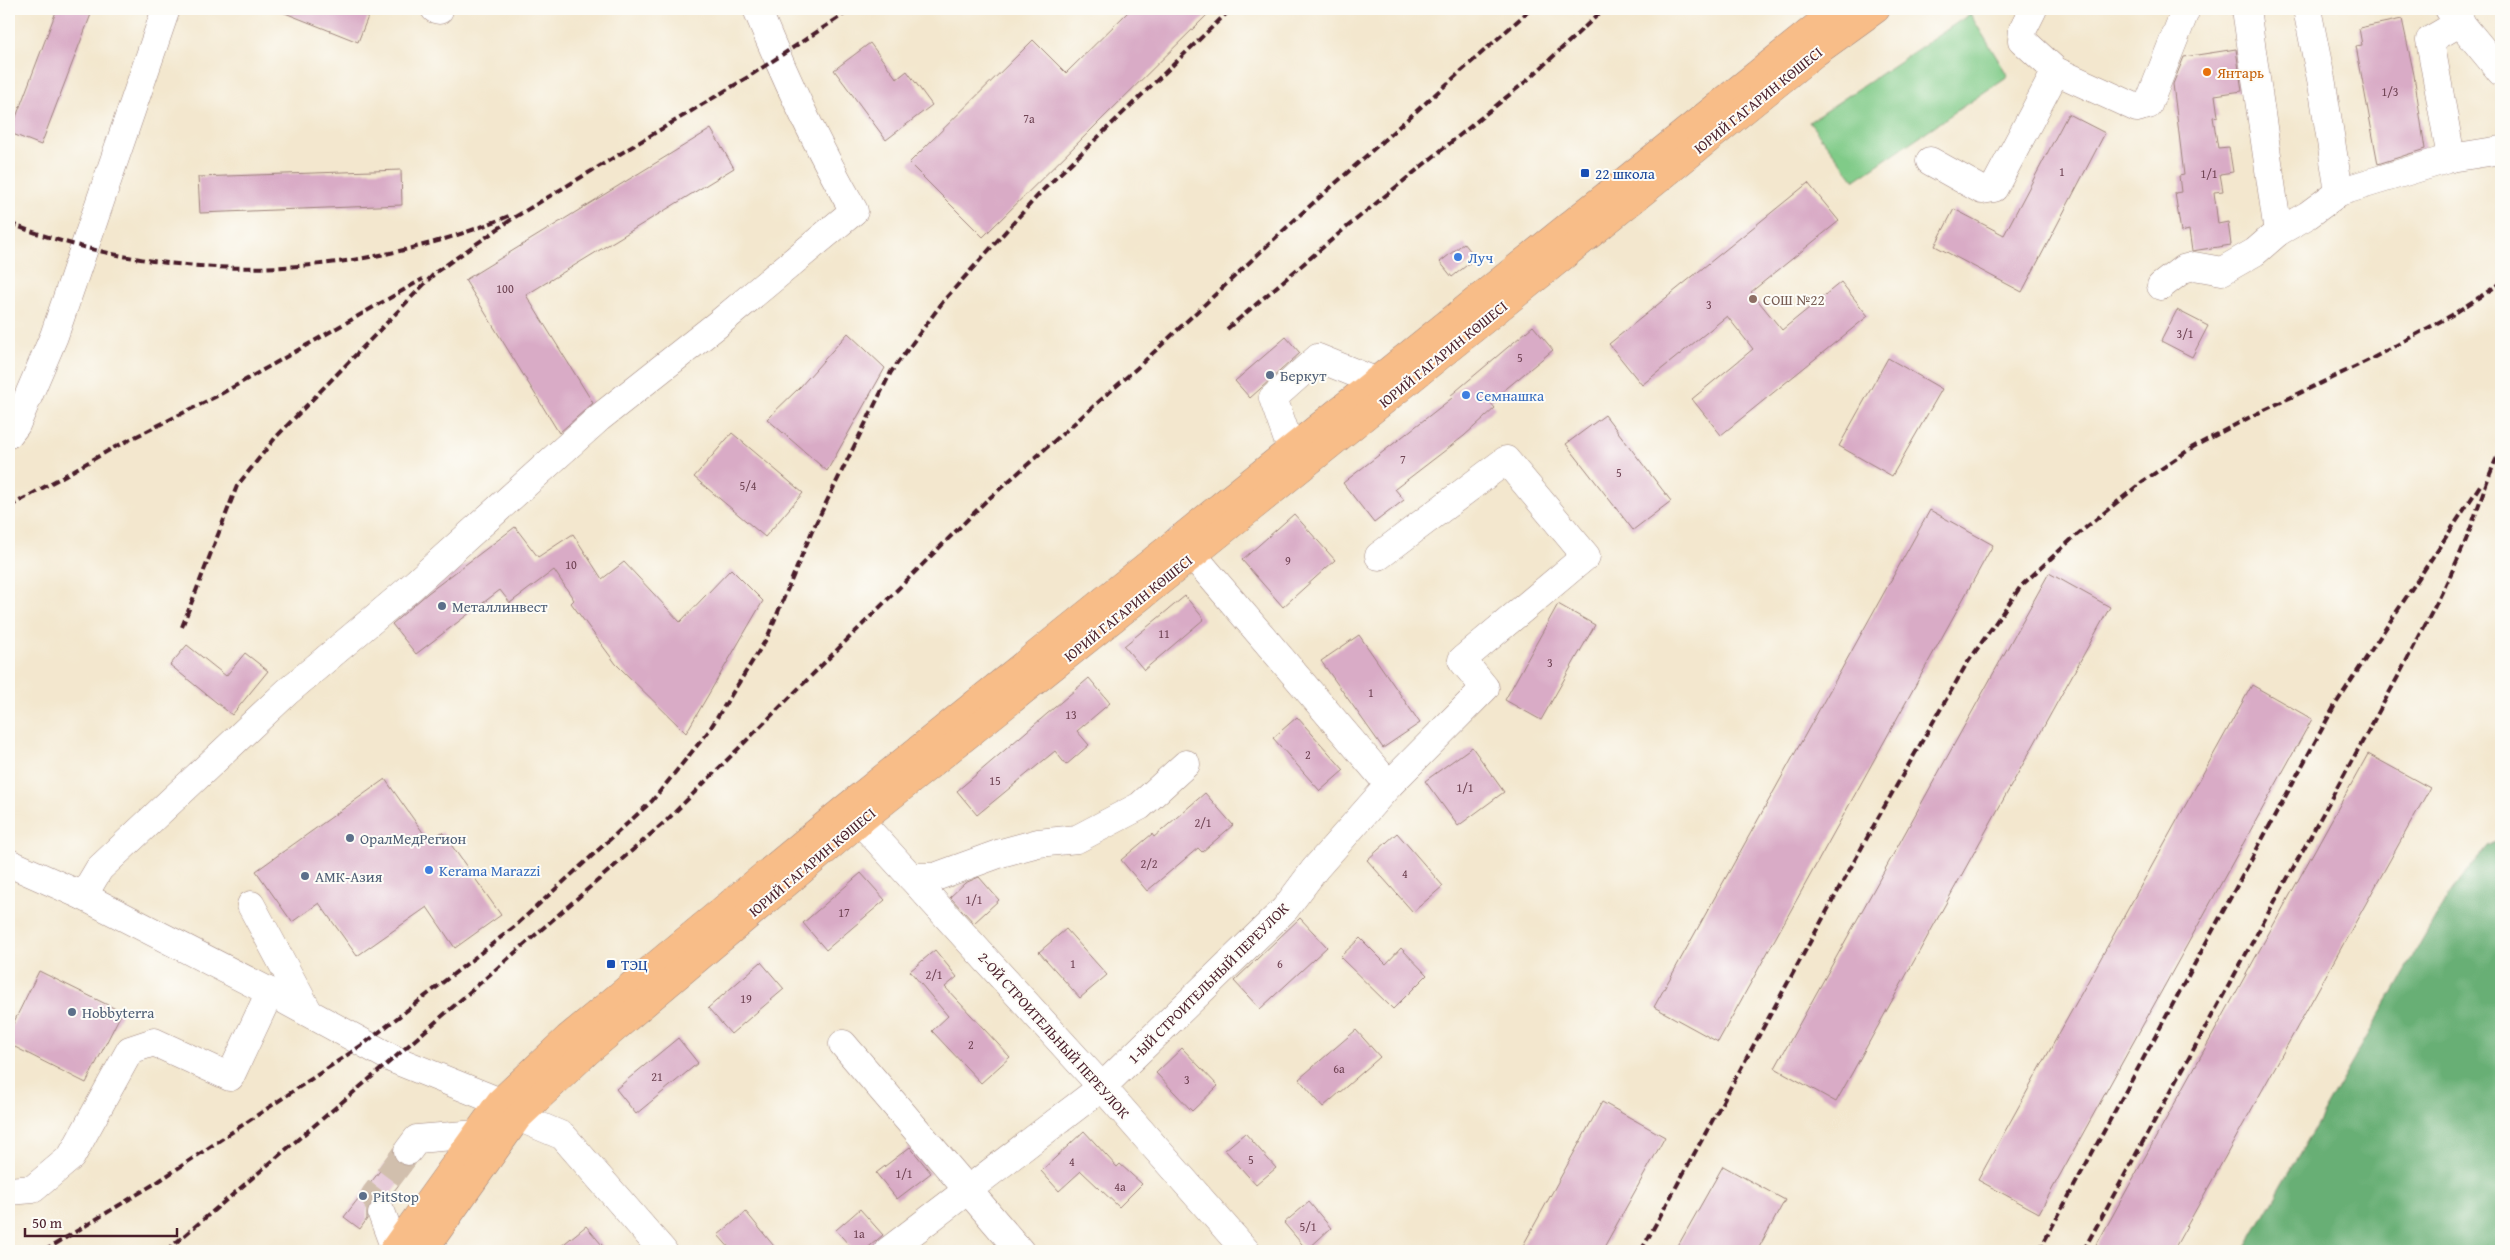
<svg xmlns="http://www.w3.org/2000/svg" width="2510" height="1260" viewBox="0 0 2510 1260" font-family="'Gentium Book Plus',serif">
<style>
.green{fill:#80cb88;stroke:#65755a}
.forest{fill:#68af74;stroke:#596750}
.building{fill:#d9abc6}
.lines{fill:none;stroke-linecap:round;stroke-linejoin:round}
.minor-tunnel{stroke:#d1bfad;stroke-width:28;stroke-dasharray:28 14;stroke-linecap:butt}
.minor-casing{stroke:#9e837c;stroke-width:29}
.major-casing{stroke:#9e837c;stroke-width:29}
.minor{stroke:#fff;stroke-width:28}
.major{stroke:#f8bd88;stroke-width:28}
.rail{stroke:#4a1f2b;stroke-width:4;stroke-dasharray:8 4;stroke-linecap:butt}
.food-dot{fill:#e8710a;stroke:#fdfcf7;stroke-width:2}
.transit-dot{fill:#1a4fb4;stroke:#fdfcf7;stroke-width:2}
.shop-dot{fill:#3f7fe0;stroke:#fdfcf7;stroke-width:2}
.education-dot{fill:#8d6e63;stroke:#fdfcf7;stroke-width:2}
.service-dot{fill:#5c6f8a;stroke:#fdfcf7;stroke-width:2}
.labels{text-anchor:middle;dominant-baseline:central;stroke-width:4;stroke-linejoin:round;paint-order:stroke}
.number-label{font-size:12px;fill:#6e4252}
.food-label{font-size:15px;fill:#c56008;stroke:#fdfcf7;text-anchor:start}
.street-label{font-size:15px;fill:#4a1f2b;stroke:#fdfcf7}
.transit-label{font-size:15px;fill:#164399;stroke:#fdfcf7;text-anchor:start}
.shop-label{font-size:15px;fill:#366cbe;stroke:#fdfcf7;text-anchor:start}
.education-label{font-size:15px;fill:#785e54;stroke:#fdfcf7;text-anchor:start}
.service-label{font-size:15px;fill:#4e5e75;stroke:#fdfcf7;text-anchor:start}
</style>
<rect width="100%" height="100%" fill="#fdfcf7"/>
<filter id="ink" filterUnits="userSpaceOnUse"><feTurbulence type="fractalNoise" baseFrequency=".02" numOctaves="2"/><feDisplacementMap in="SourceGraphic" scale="10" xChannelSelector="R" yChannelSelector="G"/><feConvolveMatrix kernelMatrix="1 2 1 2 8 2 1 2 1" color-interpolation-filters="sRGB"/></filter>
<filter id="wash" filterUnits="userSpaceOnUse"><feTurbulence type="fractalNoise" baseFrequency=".0096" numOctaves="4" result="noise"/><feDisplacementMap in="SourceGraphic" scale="20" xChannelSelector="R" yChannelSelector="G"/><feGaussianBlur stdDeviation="1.12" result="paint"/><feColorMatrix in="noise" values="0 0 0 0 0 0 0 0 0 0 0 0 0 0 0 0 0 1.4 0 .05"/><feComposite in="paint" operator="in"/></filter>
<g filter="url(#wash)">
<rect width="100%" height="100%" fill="#f3e7ce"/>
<!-- green -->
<polygon class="green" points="1970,14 2008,76 1855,180 1809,122"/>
<!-- forest -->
<polygon class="forest" points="2501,839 2501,1237 2495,1251 2244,1251 2449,894 2488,846"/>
<g id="blocks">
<!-- building -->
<g class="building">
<polygon points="57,9 93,9 41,145 10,133"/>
<polygon points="275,9 371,9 358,42"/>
<polygon points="1131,9 1213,9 983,237 909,163 1033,40 1066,73"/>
<polygon points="2402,19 2414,75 2425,149 2378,164 2356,46 2362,45 2359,28"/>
<polygon points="870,43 897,79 907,71 932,105 886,140 834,70"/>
<polygon points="2236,49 2242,91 2215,95 2218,116 2213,117 2218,148 2229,147 2233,172 2220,174 2223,191 2214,192 2218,224 2228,222 2231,245 2192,251 2189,230 2181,232 2175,193 2181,192 2179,176 2184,175 2173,84 2184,57"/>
<polygon points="2068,114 2105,133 2022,292 1935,246 1954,209 2004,235"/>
<polygon points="711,129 734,168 526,295 593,403 559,433 465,280"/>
<polygon points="401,170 402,205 200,213 198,177"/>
<polygon points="1808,183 1839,221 1751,292 1782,330 1841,282 1868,316 1721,435 1692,399 1753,349 1727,316 1642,385 1609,344"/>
<polygon points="1464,243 1476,258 1452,277 1440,262"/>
<polygon points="2177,310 2208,326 2192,357 2161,341"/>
<polygon points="1533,326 1553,350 1490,402 1495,408 1464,436 1395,489 1404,500 1374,523 1343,483 1452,398 1450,396"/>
<polygon points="848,333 885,368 827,471 767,419 800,387"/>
<polygon points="1286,337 1300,353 1250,398 1235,381"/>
<polygon points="1888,358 1942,389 1892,476 1839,446"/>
<polygon points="1605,415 1671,501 1633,530 1566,444"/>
<polygon points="732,433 803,493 765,537 694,477"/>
<polygon points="1930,510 1993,545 1718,1042 1654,1007"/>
<polygon points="1294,514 1335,560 1283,607 1242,560"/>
<polygon points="515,527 538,557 573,534 602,579 624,562 680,622 731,569 763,601 686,733 616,664 571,603 574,600 554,570 510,603 500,590 416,654 392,624 428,593"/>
<polygon points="2049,573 2110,607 1836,1102 1775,1068"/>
<polygon points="1185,596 1204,619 1144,670 1124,646"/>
<polygon points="1558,604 1595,625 1541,720 1505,700"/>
<polygon points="1359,635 1420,723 1383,748 1321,661"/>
<polygon points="187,645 226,676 245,653 268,671 232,715 170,665"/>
<polygon points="1089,678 1110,703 1077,731 1089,745 1066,765 1055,751 977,815 957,791"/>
<polygon points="2252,685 2312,719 2039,1213 1978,1180"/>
<polygon points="1297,717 1344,770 1320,791 1273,738"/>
<polygon points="1472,747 1504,792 1458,826 1425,781"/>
<polygon points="2368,754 2430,788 2173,1251 2093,1251"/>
<polygon points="385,779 429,841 442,832 501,915 455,948 427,907 357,956 319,903 292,922 256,871"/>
<polygon points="1205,793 1233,825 1202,852 1198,848 1147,891 1121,860 1152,834 1154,837"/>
<polygon points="1397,833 1443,886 1413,912 1367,860"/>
<polygon points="861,873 885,900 826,950 803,923"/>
<polygon points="979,877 999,900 974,923 950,897 965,883"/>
<polygon points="1300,918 1327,947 1260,1009 1234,981"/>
<polygon points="1066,929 1107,975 1080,998 1039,952"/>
<polygon points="1360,938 1386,964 1401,948 1427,975 1393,1009 1340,957"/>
<polygon points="935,950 957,977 945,987 1010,1057 981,1083 932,1031 948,1016 910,971"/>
<polygon points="761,962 784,989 731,1034 708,1008"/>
<polygon points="39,971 122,1012 86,1083 9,1044 9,1032"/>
<polygon points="1356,1030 1380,1057 1323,1107 1299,1079"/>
<polygon points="678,1038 698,1063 636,1114 616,1089"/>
<polygon points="1182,1048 1218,1086 1192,1111 1156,1073"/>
<polygon points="1602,1102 1665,1137 1602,1251 1520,1251"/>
<polygon points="1084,1131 1117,1167 1120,1164 1142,1184 1119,1207 1081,1171 1059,1191 1041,1171"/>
<polygon points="1245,1133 1276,1168 1256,1185 1225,1150"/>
<polygon points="910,1147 931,1173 897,1199 876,1173"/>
<polygon points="393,1154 399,1164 407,1167 414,1165 387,1200 377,1199 370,1204 367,1211 367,1219 360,1229 344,1217"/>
<polygon points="1723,1166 1785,1200 1757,1251 1675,1251"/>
<polygon points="1309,1202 1331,1228 1307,1250 1284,1223"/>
<polygon points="860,1209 883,1235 864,1251 854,1251 836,1230"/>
<polygon points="746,1212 778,1251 732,1251 718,1235"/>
<polygon points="586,1226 607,1251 555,1251"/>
</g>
</g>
</g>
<g filter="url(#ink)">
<use href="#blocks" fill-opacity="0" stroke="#9e837c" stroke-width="1"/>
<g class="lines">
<!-- minor-tunnel -->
<polyline class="minor-tunnel" points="382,1214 375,1195 408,1151"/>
<!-- minor casing -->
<g class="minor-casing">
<g id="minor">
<polyline points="435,9 439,10"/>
<polyline points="2033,9 2023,29 2022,40 2056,71 2137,108 2148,105 2186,9"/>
<polyline points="2246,9 2278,232"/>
<polyline points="2307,9 2322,84 2339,192"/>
<polyline points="2449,9 2501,72"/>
<polyline points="2461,22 2430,40 2451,158 2501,150"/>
<polyline points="1930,161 1982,190 1994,188 2056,71"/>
<polyline points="2161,286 2183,269 2194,266 2222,271 2255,252 2278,232 2308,215 2339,192 2451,158"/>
<polyline points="9,434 16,425 54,336 166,9"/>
<polyline points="1291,449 1273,398 1318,358 1375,381"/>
<polyline points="1179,539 1389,785"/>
<polyline points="860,821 1102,1087 1246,1251"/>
<polyline points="9,863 83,896 270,992 393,1059 500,1102 518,1117 563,1136 663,1251"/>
<polyline points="911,877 935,877 1001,853 1038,843 1077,839 1140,806 1186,764"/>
<path d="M83 896 99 869 287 692 408 590 599 418 718 324 854 211C817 146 785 78 757 9"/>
<polyline points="251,905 308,1011"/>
<polyline points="843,1044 1020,1251"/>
<polyline points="408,1151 417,1139 477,1134"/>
<polyline points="9,1191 33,1189 71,1157 130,1050 154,1042 230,1077 270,992"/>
<polyline points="382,1214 395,1249"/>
<polyline points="888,1251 1102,1087 1285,909 1315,869 1389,785 1485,688 1462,660 1586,556 1506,460 1379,556"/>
</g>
</g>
<!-- major casing -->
<g class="major-casing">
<g id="major">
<polyline points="393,1251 500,1102 568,1038 847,807 1838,9"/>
<polyline points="423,1251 518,1117 587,1052 860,821 1193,555 1815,53 1876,9"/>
</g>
</g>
<!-- minor -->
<use href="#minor" class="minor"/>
<!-- major -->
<use href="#major" class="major"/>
<!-- rail -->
<g class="rail">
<path d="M9 223C169 286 353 282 511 215"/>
<polyline points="1227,329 1342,231 1530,78 1604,9"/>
<polyline points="9,507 115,447 219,395 423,279"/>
<polyline points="182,627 237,486 276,437 436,272 515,217 748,77 852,9"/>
<polyline points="44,1251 159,1181 365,1043 514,927 652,801 708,732 767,638 813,529 891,372 945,299 1041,192 1231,9"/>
<polyline points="166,1251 393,1059 667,820 985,502 1137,368 1302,213 1531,9"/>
<polyline points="1641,1251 1879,816 1966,665 2021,586 2073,538 2142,482 2193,447 2252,416 2371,359 2452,315 2501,283"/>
<polyline points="2039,1251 2335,705 2481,484"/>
<path d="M2083 1251 2400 673C2424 627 2449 582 2468 535 2479 506 2487 477 2501 449"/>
</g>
</g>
</g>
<!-- markers -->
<circle class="food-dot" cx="2207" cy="72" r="5"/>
<g class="transit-dot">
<rect x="1580" y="168" width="10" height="10" rx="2.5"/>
<rect x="606" y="959" width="10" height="10" rx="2.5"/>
</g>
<g class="shop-dot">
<circle cx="1458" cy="257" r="5"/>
<circle cx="1466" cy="395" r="5"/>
<circle cx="429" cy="870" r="5"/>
</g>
<circle class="education-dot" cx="1753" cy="299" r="5"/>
<g class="service-dot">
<circle cx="1270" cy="375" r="5"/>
<circle cx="442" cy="606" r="5"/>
<circle cx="350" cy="838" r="5"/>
<circle cx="305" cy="876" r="5"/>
<circle cx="72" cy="1012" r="5"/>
<circle cx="363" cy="1196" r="5"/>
</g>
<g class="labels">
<!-- number labels -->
<g class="number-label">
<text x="2390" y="91">1/3</text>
<text x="1029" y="118">7а</text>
<text x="2062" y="171">1</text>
<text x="2209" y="173">1/1</text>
<text x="505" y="288">100</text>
<text x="1709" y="304">3</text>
<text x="2185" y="333">3/1</text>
<text x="1520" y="357">5</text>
<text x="1403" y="459">7</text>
<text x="1619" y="472">5</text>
<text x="748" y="485">5/4</text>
<text x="1288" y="560">9</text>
<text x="571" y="564">10</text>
<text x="1164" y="633">11</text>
<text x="1550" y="662">3</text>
<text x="1371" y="692">1</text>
<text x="1071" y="714">13</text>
<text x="1308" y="754">2</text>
<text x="995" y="780">15</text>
<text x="1465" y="787">1/1</text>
<text x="1203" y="822">2/1</text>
<text x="1149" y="863">2/2</text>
<text x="1405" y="873">4</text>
<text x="974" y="899">1/1</text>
<text x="844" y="912">17</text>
<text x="1073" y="963">1</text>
<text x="1280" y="963">6</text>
<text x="934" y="974">2/1</text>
<text x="746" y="998">19</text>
<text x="971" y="1044">2</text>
<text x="1339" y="1068">6а</text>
<text x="657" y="1076">21</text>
<text x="1187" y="1079">3</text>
<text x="1251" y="1159">5</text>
<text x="1072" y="1161">4</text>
<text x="904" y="1173">1/1</text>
<text x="1120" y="1186">4а</text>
<text x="1308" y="1226">5/1</text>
<text x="859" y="1233">1а</text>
</g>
<!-- food labels -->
<g class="food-label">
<text x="2217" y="72">Янтарь</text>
</g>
<!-- street labels -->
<g class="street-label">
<text transform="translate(1758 100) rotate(-39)">ЮРИЙ ГАГАРИН КӨШЕСІ</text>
<text transform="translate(1443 354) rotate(-39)">ЮРИЙ ГАГАРИН КӨШЕСІ</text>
<text transform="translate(1128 608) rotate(-39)">ЮРИЙ ГАГАРИН КӨШЕСІ</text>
<text transform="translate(812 862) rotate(-40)">ЮРИЙ ГАГАРИН КӨШЕСІ</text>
<text transform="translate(1208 983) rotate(-45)">1-ЫЙ СТРОИТЕЛЬНЫЙ ПЕРЕУЛОК</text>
<text transform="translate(1054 1035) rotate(48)">2-ОЙ СТРОИТЕЛЬНЫЙ ПЕРЕУЛОК</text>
</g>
<!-- transit labels -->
<g class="transit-label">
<text x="1595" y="173">22 школа</text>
<text x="621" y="964">ТЭЦ</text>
</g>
<!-- shop labels -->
<g class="shop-label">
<text x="1468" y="257">Луч</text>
<text x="1476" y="395">Семнашка</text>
<text x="439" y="870">Kerama Marazzi</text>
</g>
<!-- education labels -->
<g class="education-label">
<text x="1763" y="299">СОШ №22</text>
</g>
<!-- service labels -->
<g class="service-label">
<text x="1280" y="375">Беркут</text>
<text x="452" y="606">Металлинвест</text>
<text x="360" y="838">ОралМедРегион</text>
<text x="315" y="876">АМК-Азия</text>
<text x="82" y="1012">Hobbyterra</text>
<text x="373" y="1196">PitStop</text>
</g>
</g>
<!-- margin -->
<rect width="2510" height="1260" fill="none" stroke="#fdfcf7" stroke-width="30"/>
<!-- scale -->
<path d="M25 1228v8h152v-8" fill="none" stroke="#4a1f2b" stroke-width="2.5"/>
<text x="32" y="1228" font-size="15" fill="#4a1f2b" stroke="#fdfcf7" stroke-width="4" paint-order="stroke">50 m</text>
</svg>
